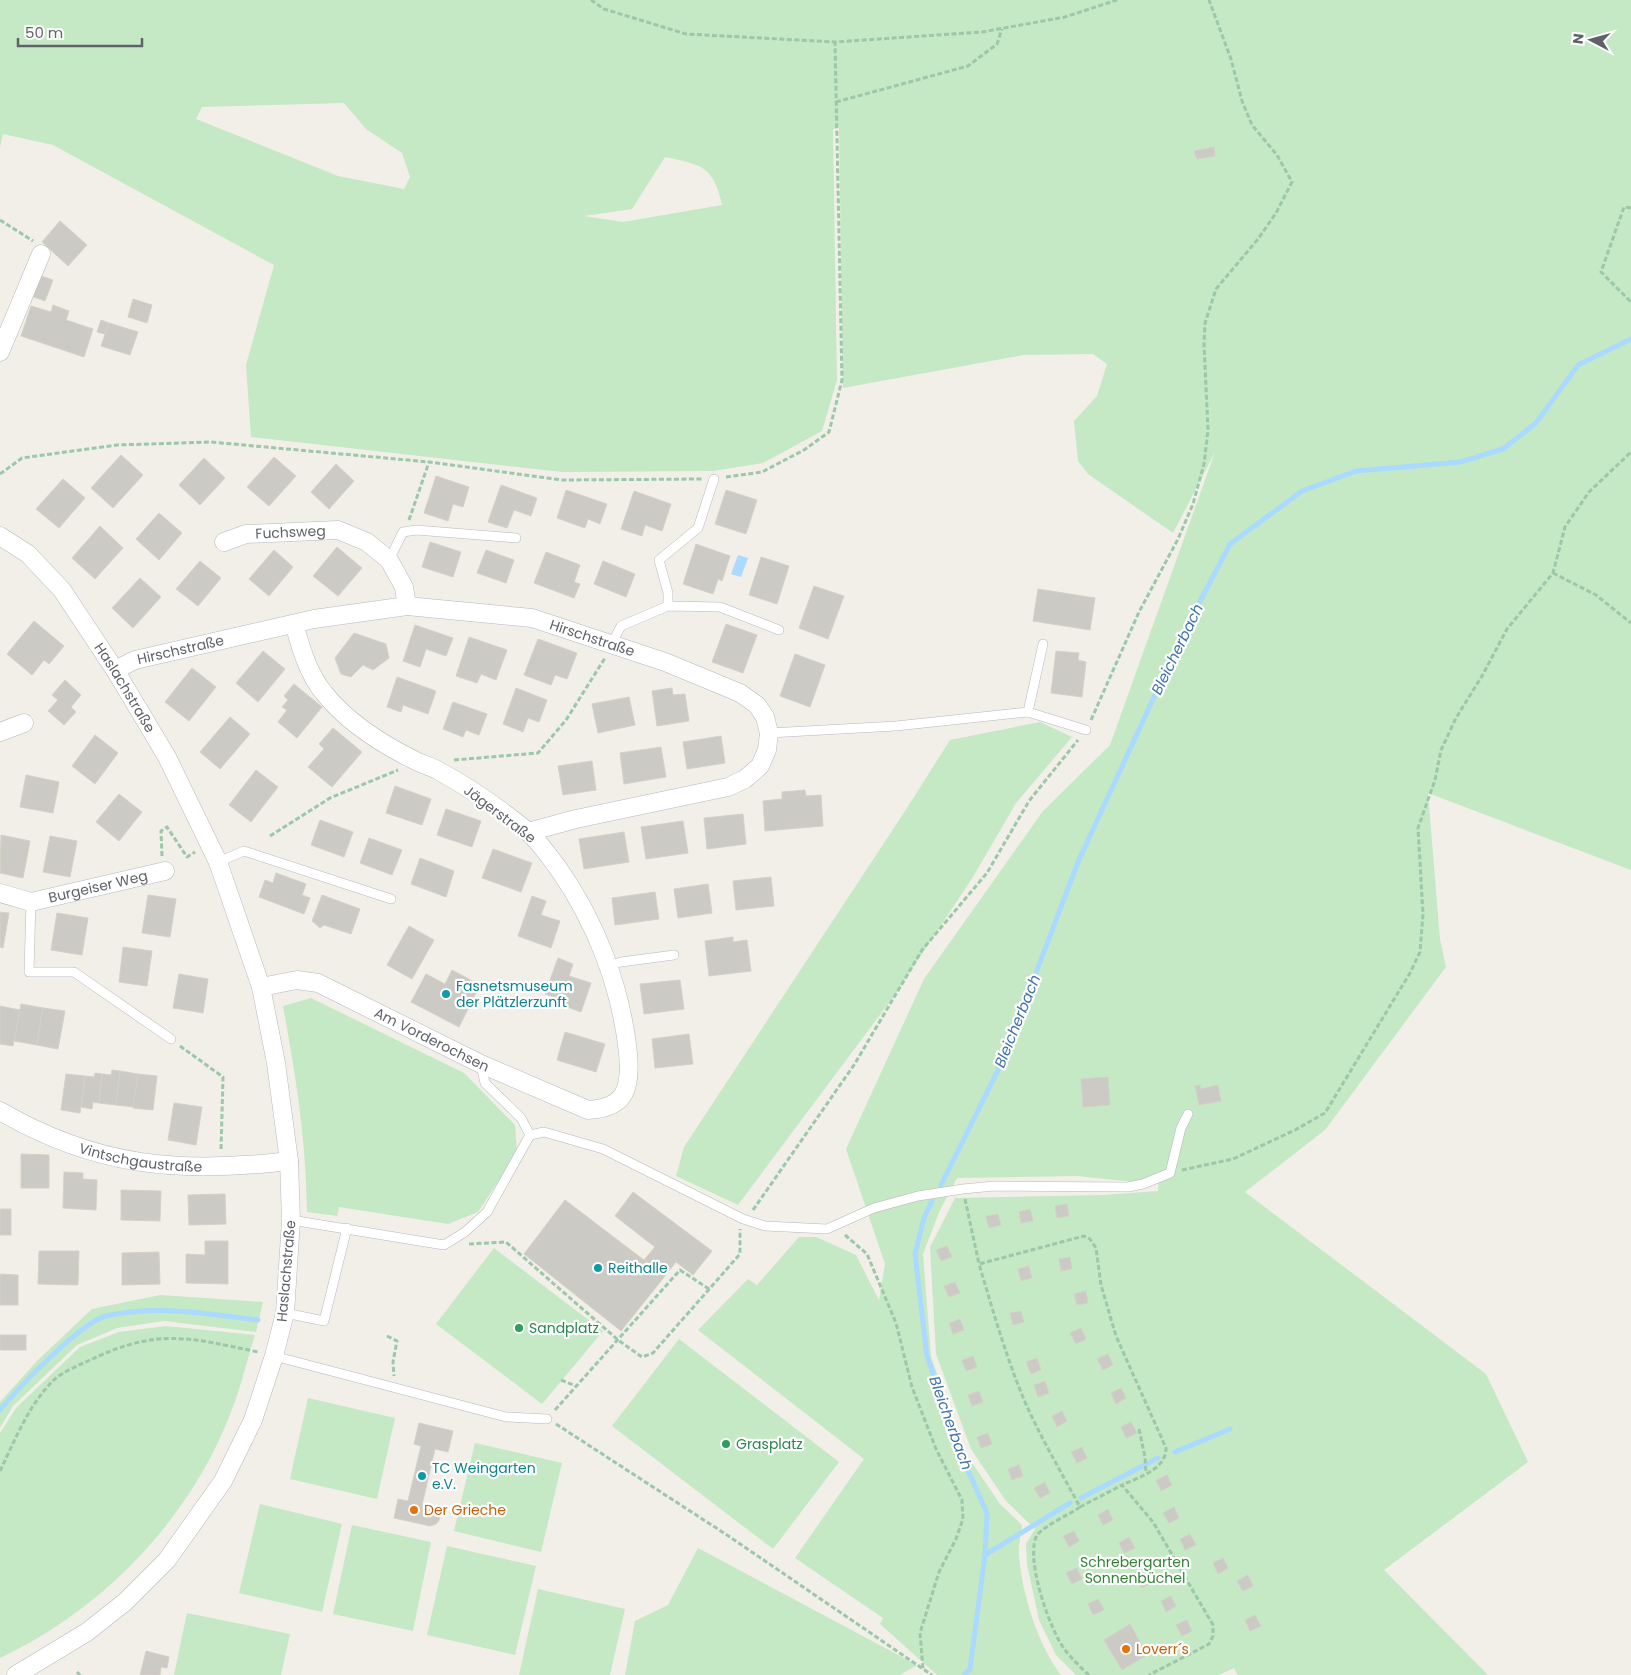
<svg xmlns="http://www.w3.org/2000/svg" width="1631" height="1675" viewBox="0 0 1631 1675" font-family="Poppins,sans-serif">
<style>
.green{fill:#c5e8c5;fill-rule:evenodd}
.water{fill:#aadaff}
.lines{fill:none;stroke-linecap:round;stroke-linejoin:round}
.stream{stroke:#aadaff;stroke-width:5}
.building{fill:#cccac5;stroke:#d6d1c6}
.service-casing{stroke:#b5b8bc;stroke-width:10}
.minor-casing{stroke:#b5b8bc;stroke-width:19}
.path{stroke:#9cc7a9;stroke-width:3;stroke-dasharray:5 2.5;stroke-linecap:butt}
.service{stroke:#fff;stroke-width:9}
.minor{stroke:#fff;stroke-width:18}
.culture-dot{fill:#0f9aa8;stroke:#fff;stroke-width:2}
.leisure-dot{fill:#2e9e5b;stroke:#fff;stroke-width:2}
.food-dot{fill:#e8710a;stroke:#fff;stroke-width:2}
.labels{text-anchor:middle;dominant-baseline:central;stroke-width:4.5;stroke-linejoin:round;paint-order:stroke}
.street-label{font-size:14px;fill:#5f6368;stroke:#fff}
.culture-label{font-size:14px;fill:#0d838f;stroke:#fff;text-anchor:start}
.leisure-label{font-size:14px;fill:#27864d;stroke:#fff;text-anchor:start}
.food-label{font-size:14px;fill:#c56008;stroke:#fff;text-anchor:start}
.park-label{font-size:14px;fill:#348238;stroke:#fff}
.water-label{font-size:15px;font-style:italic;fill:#4174aa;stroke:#fff}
</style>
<rect width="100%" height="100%" fill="#f1efe8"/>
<!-- green -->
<g class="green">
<path d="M0 0H1631V870L1428 793 1440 940 1446 967 1325 1130 1245 1192 1486 1374 1528 1462 1384 1570 1488 1675H1238L1234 1668 1219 1675H1076L1056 1655 1039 1620 1027 1564 1026 1544 1035 1529 1006 1501 971 1449 936 1354 930 1247 955 1198 1103 1195 1158 1191 1159 1172 1135 1182 1078 1176 957 1178 940 1210 923 1254 931 1357 966 1454 1000 1504 1022 1525C1021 1535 1018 1546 1019 1556 1022 1594 1038 1645 1061 1675H937L880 1624 883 1618 795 1558 864 1459 698 1330 748 1279 757 1285 799 1237H816L856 1255 879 1300 885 1264 846 1149 924 979 1043 811 1110 745 1215 452 1173 533 1088 474 1078 461 1074 421 1097 396 1107 364 1093 354 1023 355 843 388 839 127 833 129 837 380 822 431 763 463 713 471 562 472 251 437 246 365 274 265 53 145 3 134 0 147ZM344 103 366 129 402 153 410 177 404 189 338 176 196 119 202 107ZM665 157C700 164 714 166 722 205L623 222 584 216 632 209Z"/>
<polygon points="1040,722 1072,737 1016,803 973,877 894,996 738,1205 676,1176 684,1147 907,808 950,740"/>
<path d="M311 998 464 1073 515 1125 517 1153 478 1212 448 1224 339 1207 337 1216 307 1212C306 1139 296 1077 283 1006Z"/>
<polygon points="494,1248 603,1331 542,1404 436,1324"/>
<polygon points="160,1295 263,1302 256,1332 164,1321 117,1328 77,1345 13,1406 0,1428 0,1402 38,1360 92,1309"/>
<path d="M166 1326 255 1335C247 1360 241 1387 231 1412 190 1519 104 1609 0 1658V1433L16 1408 80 1347 119 1332Z"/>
<polygon points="679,1339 839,1462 773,1549 612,1426"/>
<polygon points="308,1398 395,1418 377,1499 290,1479"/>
<polygon points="475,1443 562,1463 541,1552 454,1531"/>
<polygon points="260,1504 342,1524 322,1612 239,1593"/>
<polygon points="352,1525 431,1542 413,1631 333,1614"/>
<polygon points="447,1546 536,1566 515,1655 427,1635"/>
<polygon points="698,1548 917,1665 900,1675 625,1675 635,1621 668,1605"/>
<polygon points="538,1589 625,1609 610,1675 519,1675"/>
<polygon points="187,1613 290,1634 281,1675 174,1675"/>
</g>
<!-- water -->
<polygon class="water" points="738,555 748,558 741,577 731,574"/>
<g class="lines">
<!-- stream -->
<g class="stream">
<polyline points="941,1185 1003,1060 1078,862 1184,632 1230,544 1302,491 1356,471 1460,462 1503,449 1536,423 1578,365 1631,339"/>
<polyline points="932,1201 924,1218 915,1254 927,1356 961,1455 987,1513 985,1555"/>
<path d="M0 1410C18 1388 81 1322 106 1316 156 1304 208 1314 258 1320"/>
<polyline points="1175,1452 1230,1429"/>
<polyline points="1081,1498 1158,1458"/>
<polyline points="964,1675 970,1669 985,1555 1070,1503"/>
</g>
</g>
<!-- building -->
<g class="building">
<polygon points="1214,147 1215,156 1197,159 1194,151"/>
<polygon points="60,221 87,245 68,266 42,242"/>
<polygon points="38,275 53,280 45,301 31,296"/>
<polygon points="133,299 152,305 147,323 128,317"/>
<polygon points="53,305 69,311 66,320 93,329 84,357 21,336 31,306 51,312"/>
<polygon points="101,320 109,323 105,334 97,332"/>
<polygon points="109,323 138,332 130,355 101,346"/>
<polygon points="121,455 143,475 113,508 91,488"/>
<polygon points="274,457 296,476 269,506 247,487"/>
<polygon points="204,458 225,478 200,505 179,485"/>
<polygon points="336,464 354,481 329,509 311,492"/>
<polygon points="436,476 469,487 463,507 453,504 448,521 424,513"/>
<polygon points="63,479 85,498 59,528 36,509"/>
<polygon points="501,485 537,498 531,516 514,510 507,528 488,522"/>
<polygon points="566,490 607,504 600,524 588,519 585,528 557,518"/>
<polygon points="726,490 757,500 746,534 715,524"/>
<polygon points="634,491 671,504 662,531 645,525 642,536 621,529"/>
<polygon points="159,513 182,533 159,560 136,539"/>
<polygon points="100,526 123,548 95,579 72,558"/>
<polygon points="430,542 461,552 453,577 422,567"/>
<polygon points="696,544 730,556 722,581 718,579 713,594 683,584"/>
<polygon points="337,547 362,568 338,596 313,576"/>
<polygon points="274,550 293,567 269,596 249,579"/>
<polygon points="486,550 514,560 506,583 477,573"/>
<polygon points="546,552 580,565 574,582 580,584 574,598 534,583"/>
<polygon points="761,557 789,566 777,604 749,595"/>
<polygon points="200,561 221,578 198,606 176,589"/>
<polygon points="603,561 635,574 626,597 594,584"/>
<polygon points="140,578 161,597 133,628 112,608"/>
<polygon points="814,586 844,596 828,639 799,628"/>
<polygon points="1038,589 1095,598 1090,630 1033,621"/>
<polygon points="34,621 64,646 49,664 44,660 32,675 7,654"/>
<polygon points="726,624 757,635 743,673 712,662"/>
<polygon points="415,625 453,638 446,656 426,649 420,667 403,661"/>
<polygon points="354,633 386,644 389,658 373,670 363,665 351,677 341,674 335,658"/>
<polygon points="469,637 507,650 496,680 481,674 477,683 456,676"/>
<polygon points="538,639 577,653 567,679 555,675 551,685 524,675"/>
<polygon points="263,651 285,669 258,702 236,683"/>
<polygon points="1056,651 1079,653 1078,660 1086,662 1082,697 1051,693"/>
<polygon points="795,654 825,665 810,707 780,696"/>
<polygon points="192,668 216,687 189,721 165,702"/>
<polygon points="397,677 436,691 428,714 403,705 401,712 387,707"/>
<polygon points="65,680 81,695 71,707 76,712 64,725 48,711 58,700 52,695"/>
<polygon points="294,684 322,707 297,738 278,722 287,710 282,707 288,700 284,696"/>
<polygon points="516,688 547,700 539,722 528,718 523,732 503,724"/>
<polygon points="672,688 673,695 685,694 689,721 657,726 652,691"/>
<polygon points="629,697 635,725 598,733 592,704"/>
<polygon points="453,702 487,714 479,735 466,730 463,737 443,729"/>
<polygon points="230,717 250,734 220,769 200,752"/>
<polygon points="333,728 362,752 332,787 308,767 324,749 319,744"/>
<polygon points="95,735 118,753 95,784 72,766"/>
<polygon points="721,736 725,763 687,769 683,742"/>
<polygon points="661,747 666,777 624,784 620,753"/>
<polygon points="592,761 596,790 563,795 558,766"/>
<polygon points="256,770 278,787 251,822 229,805"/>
<polygon points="26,775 59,782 53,813 20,807"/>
<polygon points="395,786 431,799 422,825 386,813"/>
<polygon points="805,790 806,796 821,795 823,826 765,831 763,801 782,799 782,792"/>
<polygon points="119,794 142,812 119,841 96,822"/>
<polygon points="446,809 481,821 472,847 437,835"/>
<polygon points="743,814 746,844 707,849 704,818"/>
<polygon points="320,820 353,832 344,857 311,845"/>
<polygon points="683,821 688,853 646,859 641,827"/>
<polygon points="624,832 629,862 584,869 579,839"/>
<polygon points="1,835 30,841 23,878 0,873"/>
<polygon points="50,836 77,841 70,877 43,872"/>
<polygon points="369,838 402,850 392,875 360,863"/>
<polygon points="493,849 532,863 521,892 482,878"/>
<polygon points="420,858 454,871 446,897 411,884"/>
<polygon points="276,873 306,884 302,895 310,898 304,914 259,897 265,880 273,883"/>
<polygon points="771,877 774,906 736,910 733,881"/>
<polygon points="708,884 712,913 678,918 674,889"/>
<polygon points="655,892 659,919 615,925 612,898"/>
<polygon points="148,895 176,899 170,937 142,933"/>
<polygon points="322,895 360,909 351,934 324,925 320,928 312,921"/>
<polygon points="532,896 546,901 541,915 560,921 551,948 518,936"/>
<polygon points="0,912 9,913 3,948 0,947"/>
<polygon points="57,913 88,918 82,955 51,950"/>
<polygon points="409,926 434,940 412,979 387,965"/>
<polygon points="733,937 733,942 747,940 751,971 709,976 705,941"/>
<polygon points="123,947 152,951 147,986 119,982"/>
<polygon points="558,958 573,964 569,976 591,983 581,1012 559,1004 560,999 545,994"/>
<polygon points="452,970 480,985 459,1027 411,1002 426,974 445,984"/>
<polygon points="179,974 208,979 203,1013 173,1008"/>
<polygon points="680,980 684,1009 644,1014 640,984"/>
<polygon points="21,1004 43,1008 37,1045 14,1041"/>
<polygon points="0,1006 20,1010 13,1046 0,1044"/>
<polygon points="43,1008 65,1011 58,1049 37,1045"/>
<polygon points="565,1032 605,1044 596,1072 557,1060"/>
<polygon points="689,1034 693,1064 655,1068 652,1039"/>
<polygon points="112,1070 120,1071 116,1105 99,1103 102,1074 111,1075"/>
<polygon points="120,1071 138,1074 134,1107 116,1105"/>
<polygon points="95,1073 102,1074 99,1103 93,1102 92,1109 81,1107 85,1076 94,1077"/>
<polygon points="66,1074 85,1076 80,1113 61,1110"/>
<polygon points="138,1074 157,1076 153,1110 133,1108"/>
<polygon points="1108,1077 1110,1105 1083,1107 1081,1079"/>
<polygon points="1200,1085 1200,1089 1218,1085 1221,1101 1199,1105 1195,1086"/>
<polygon points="174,1103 202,1107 196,1145 168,1140"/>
<polygon points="21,1154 49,1155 49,1188 21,1188"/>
<polygon points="64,1172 83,1173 83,1179 97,1180 96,1210 63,1208"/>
<polygon points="121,1190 161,1191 160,1221 121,1220"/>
<polygon points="633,1192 712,1251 693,1275 676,1262 665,1276 644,1260 655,1247 615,1216"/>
<polygon points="225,1194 226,1224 189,1225 188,1195"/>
<polygon points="565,1200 665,1276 621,1331 524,1254"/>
<polygon points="1067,1204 1069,1216 1057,1218 1055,1206"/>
<rect x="0" y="1209" width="11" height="26"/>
<polygon points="1030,1209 1033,1221 1021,1223 1019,1212"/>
<polygon points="998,1214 1001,1225 989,1228 986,1216"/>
<polygon points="205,1241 228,1241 228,1284 186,1283 186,1254 205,1255"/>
<polygon points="947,1246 952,1257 941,1261 936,1250"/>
<polygon points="39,1251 79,1251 78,1285 38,1284"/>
<polygon points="159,1252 160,1284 122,1285 122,1253"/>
<polygon points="1070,1257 1072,1269 1061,1271 1059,1259"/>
<polygon points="1029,1266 1032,1278 1021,1281 1018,1269"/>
<polygon points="0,1274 18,1275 18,1305 0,1305"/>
<polygon points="955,1282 960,1293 949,1297 944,1286"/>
<polygon points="1086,1291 1088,1303 1077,1305 1074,1294"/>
<polygon points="1021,1311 1024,1322 1013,1325 1010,1313"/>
<polygon points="960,1319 964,1330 953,1334 949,1323"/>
<polygon points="1081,1328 1086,1339 1076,1344 1070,1333"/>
<rect x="0" y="1335" width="26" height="15"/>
<polygon points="1108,1354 1113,1365 1103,1370 1097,1359"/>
<polygon points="973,1356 977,1367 966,1371 962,1360"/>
<polygon points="1037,1358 1041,1370 1031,1374 1026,1362"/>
<polygon points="1045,1381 1049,1393 1038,1397 1034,1385"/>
<polygon points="1121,1388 1126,1398 1116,1404 1111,1393"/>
<polygon points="979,1391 983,1402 972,1406 968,1395"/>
<polygon points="1062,1411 1067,1421 1057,1427 1052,1416"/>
<polygon points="1131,1422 1137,1433 1126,1438 1121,1427"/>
<polygon points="419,1423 453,1431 448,1452 435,1449 422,1505 434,1507 439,1512 440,1519 436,1524 430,1526 394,1518 398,1499 408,1501 421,1446 414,1444"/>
<polygon points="988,1433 992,1444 981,1448 977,1437"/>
<polygon points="1082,1447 1087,1458 1077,1463 1071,1452"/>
<polygon points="1019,1465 1023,1476 1012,1480 1008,1469"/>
<polygon points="1167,1475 1172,1485 1161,1491 1156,1480"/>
<polygon points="1045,1482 1050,1493 1040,1498 1034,1488"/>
<polygon points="1174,1507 1179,1518 1169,1523 1163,1513"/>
<polygon points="1108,1509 1113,1520 1103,1525 1098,1515"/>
<polygon points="1074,1531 1079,1541 1069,1547 1063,1536"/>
<polygon points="1190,1534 1196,1545 1185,1550 1180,1539"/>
<polygon points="1129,1537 1135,1548 1124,1553 1119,1543"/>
<polygon points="1223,1558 1228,1568 1218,1574 1213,1563"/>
<polygon points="1077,1568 1082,1579 1072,1584 1066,1573"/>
<polygon points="1147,1572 1152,1582 1142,1588 1137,1577"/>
<polygon points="1248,1575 1253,1586 1243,1591 1237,1581"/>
<polygon points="1171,1596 1176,1606 1166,1612 1161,1601"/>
<polygon points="1098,1599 1104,1610 1093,1615 1088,1604"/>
<polygon points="1255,1615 1261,1626 1250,1631 1245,1620"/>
<polygon points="1187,1620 1192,1631 1182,1636 1176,1625"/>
<polygon points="1130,1624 1147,1655 1122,1670 1104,1640"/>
<polygon points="146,1651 169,1657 167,1668 161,1667 160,1675 140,1675"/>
</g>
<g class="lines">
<!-- service casing -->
<g class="service-casing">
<g id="service">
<polyline points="389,560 403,532 416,530 516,538"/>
<polyline points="668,606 668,593 659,560 698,528 714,479"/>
<polyline points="612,643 621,626 668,606 720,607 779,630"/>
<polyline points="1028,712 1043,644"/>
<polyline points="769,733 896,726 1028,712 1086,730"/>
<polyline points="218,862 244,851 391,899"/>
<polyline points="31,902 29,972 74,972 171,1039"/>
<polyline points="607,966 621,962 674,955"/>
<polyline points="530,1135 544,1132 603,1149 743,1219 765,1226 827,1229 874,1208 918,1196 963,1189 994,1186 1128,1187 1143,1184 1170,1173 1181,1128 1188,1114"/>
<polyline points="291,1220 444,1245 465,1232 487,1212 530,1135 521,1118 485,1083 481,1064"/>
<polyline points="285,1313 324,1321 347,1228"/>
<polyline points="274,1356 506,1417 547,1419"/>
</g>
</g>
<!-- minor casing -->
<g class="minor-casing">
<g id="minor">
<polyline points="0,352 41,254"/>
<path id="s1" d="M0 536 28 554 62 590 115 670 167 757 218 862 261 987 276 1063 289 1161 291 1220 285 1313 274 1356 253 1420 223 1481 167 1560 125 1602 87 1632 16 1675"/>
<path id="s2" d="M224 542 246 534 338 530 367 542 389 560 404 587 407 606"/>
<path id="s3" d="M115 670 135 660 314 619 407 606 532 618 665 662 740 693 757 705 765 717 769 733 767 750 760 766 745 779 728 787 576 819 528 832"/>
<polyline points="0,732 24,723"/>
<path id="s4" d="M0 893 31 902 165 871"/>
<path id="s5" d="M261 987 297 980 318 983 481 1064 588 1110C627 1108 631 1087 628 1053 621 987 596 922 558 868 548 855 539 841 526 830 499 808 470 788 439 771 432 767 425 765 418 762 385 746 347 722 324 693 308 674 301 648 294 624"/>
<path id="s6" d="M0 1111C96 1167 181 1174 289 1161"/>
</g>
</g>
<!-- path -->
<g class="path">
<polyline points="591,0 604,9 686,34 835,42 982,32 1065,17 1117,0"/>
<polyline points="836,102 968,66 997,44 1002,29"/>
<polyline points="1631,208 1624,207 1601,272 1631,302"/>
<polyline points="0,220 33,241"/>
<polyline points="0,474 22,458 117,445 211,442 429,462"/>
<polyline points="726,477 762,472 804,450 829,432 842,380 835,42"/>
<polyline points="409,520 429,462 562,480 702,479"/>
<polyline points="1553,573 1596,595 1631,623"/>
<polyline points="1091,720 1139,612 1178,539 1193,504 1204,464 1208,430 1204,344 1205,323 1216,289 1258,239 1276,213 1292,182 1277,155 1252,125 1242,101 1231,59 1209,0"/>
<polyline points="454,760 538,753 566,720 605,658"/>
<polyline points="270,836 330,798 398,770"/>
<polyline points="162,856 161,831 167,827 187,857 195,852"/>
<polyline points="180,1046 223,1077 221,1150"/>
<polyline points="1182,1170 1233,1159 1295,1130 1325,1113 1410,973 1420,952 1423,914 1418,828 1435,780 1441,750 1456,718 1482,676 1507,629 1553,573 1565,527 1589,492 1631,452"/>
<polyline points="965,1199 979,1264"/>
<polyline points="753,1210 854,1065 922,950 987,873 1029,801 1078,740"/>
<polyline points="845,1235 867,1254 896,1323 912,1387 936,1449 962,1500 963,1519 956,1539 939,1572 920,1633 923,1669"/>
<polyline points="469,1244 506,1242 618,1340 642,1357 653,1353 740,1254 740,1229"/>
<polyline points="387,1336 397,1341 393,1362 394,1376"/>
<polyline points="561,1380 576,1386"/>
<polyline points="555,1410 680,1270 709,1289"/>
<polyline points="556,1424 727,1535 932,1675"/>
<polyline points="1139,1429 1145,1457 1146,1473"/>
<path d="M0 1471C14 1442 27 1409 49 1385 59 1373 75 1367 88 1361 156 1328 187 1337 258 1352"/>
<polyline points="1080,1507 1122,1485"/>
<polyline points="77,1672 80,1675"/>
<path d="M1089 1675C1081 1668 1072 1659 1065 1650 1050 1631 1023 1554 1038 1534 1046 1525 1070 1514 1080 1507 1061 1472 1041 1438 1025 1402 1006 1357 993 1311 979 1264L1084 1236 1090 1239 1096 1248 1101 1285 1116 1336 1166 1448C1166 1470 1139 1477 1122 1485L1153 1522 1213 1625V1636L1209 1644 1149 1675"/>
</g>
<!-- service -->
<use href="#service" class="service"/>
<!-- minor -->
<use href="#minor" class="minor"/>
</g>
<!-- markers -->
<g class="culture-dot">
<circle cx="446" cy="994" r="5"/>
<circle cx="598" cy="1268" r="5"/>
<circle cx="422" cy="1476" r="5"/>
</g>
<g class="leisure-dot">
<circle cx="519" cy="1328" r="5"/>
<circle cx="726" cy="1444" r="5"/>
</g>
<g class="food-dot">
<circle cx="414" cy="1510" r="5"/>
<circle cx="1126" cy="1649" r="5"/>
</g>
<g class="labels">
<!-- street labels -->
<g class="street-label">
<text stroke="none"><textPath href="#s2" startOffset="68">Fuchsweg</textPath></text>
<text stroke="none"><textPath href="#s3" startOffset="489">Hirschstraße</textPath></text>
<text stroke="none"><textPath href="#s3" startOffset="69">Hirschstraße</textPath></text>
<text stroke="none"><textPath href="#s1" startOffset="199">Haslachstraße</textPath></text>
<text transform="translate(500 814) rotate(37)">Jägerstraße</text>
<text stroke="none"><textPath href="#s4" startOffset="101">Burgeiser Weg</textPath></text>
<text stroke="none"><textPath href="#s5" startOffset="185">Am Vorderochsen</textPath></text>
<text stroke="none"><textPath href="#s6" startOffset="150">Vintschgaustraße</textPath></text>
<text transform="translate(286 1271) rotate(-85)">Haslachstraße</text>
</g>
<!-- culture labels -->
<g class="culture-label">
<text x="456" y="986">Fasnetsmuseum<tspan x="456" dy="16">der Plätzlerzunft</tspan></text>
<text x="608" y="1268">Reithalle</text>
<text x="432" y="1468">TC Weingarten<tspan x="432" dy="16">e.V.</tspan></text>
</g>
<!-- leisure labels -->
<g class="leisure-label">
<text x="529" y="1328">Sandplatz</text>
<text x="736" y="1444">Grasplatz</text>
</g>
<!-- food labels -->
<g class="food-label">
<text x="424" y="1510">Der Grieche</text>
<text x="1136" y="1649">Loverr´s</text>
</g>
<!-- park labels -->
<g class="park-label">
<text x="1135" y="1562">Schrebergarten<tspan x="1135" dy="16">Sonnenbüchel</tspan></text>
</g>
<!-- water labels -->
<g class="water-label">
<text transform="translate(1177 649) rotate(-64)">Bleicherbach</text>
<text transform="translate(1017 1021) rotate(-68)">Bleicherbach</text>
<text transform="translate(951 1423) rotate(70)">Bleicherbach</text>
</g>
</g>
<!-- north arrow -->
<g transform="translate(1591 40) rotate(276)" stroke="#ffffff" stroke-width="4" paint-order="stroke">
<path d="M0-4L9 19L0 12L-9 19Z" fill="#5f6368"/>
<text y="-8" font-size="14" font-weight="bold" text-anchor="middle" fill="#5f6368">N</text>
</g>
<!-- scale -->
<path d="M18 38v8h124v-8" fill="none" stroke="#5f6368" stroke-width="2.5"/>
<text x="25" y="38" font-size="15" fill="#5f6368" stroke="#ffffff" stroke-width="4" paint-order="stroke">50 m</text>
</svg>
